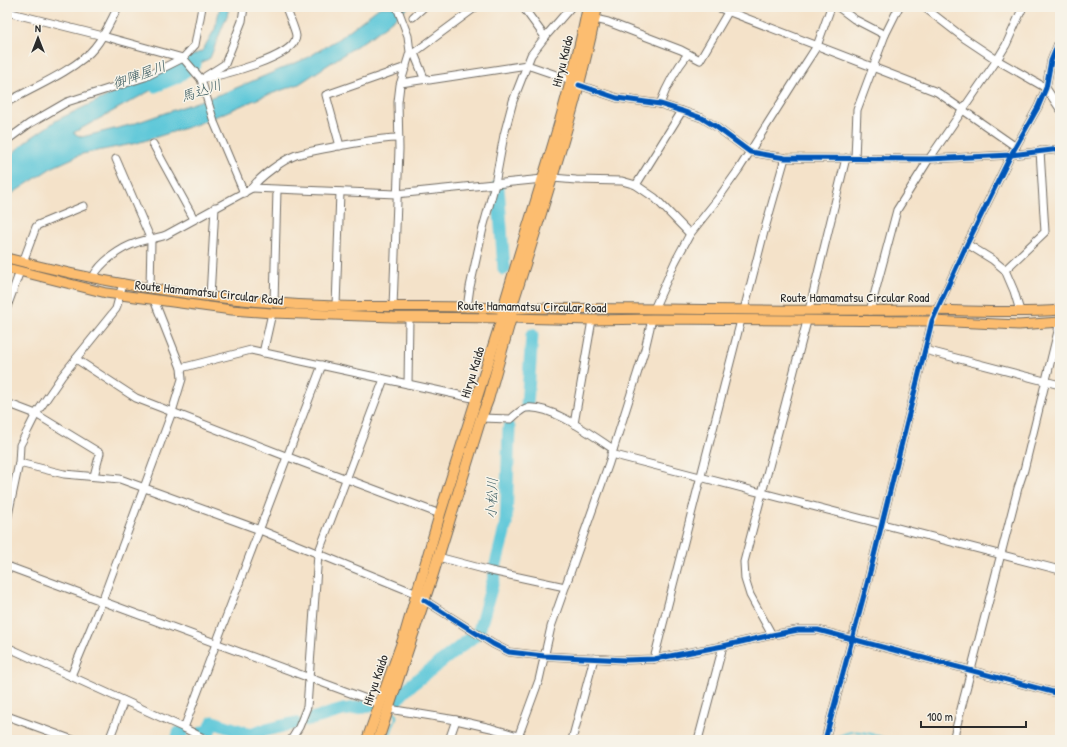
<svg xmlns="http://www.w3.org/2000/svg" width="1067" height="747" viewBox="0 0 1067 747" font-family="'Patrick Hand','Klee One',sans-serif">
<style>
.water{fill:#5ec8d9;stroke:#447a82}
.lines{fill:none;stroke-linecap:round;stroke-linejoin:round}
.stream{stroke:#5ec8d9;stroke-width:2}
.river{stroke:#5ec8d9;stroke-width:13}
.minor-casing{stroke:#716b62;stroke-width:9}
.major-casing{stroke:#716b62;stroke-width:11}
.highway-casing{stroke:#716b62;stroke-width:12}
.minor{stroke:#fff;stroke-width:7}
.major{stroke:#fcbd6f;stroke-width:9}
.highway{stroke:#fcbd6f;stroke-width:10}
.cycleway-casing{stroke:#f7f3e8;stroke-width:8}
.cycleway{stroke:#0057b8;stroke-width:5}
.labels{text-anchor:middle;dominant-baseline:central;stroke-width:3;stroke-linejoin:round;paint-order:stroke}
.street-label{font-size:13px;fill:#2b2b2b;stroke:#f7f3e8}
.water-label{font-size:14px;font-style:italic;fill:#3a5a5f;stroke:#f7f3e8}
</style>
<rect width="100%" height="100%" fill="#f7f3e8"/>
<filter id="ink" filterUnits="userSpaceOnUse"><feTurbulence type="fractalNoise" baseFrequency=".025" numOctaves="2"/><feDisplacementMap in="SourceGraphic" scale="8" xChannelSelector="R" yChannelSelector="G"/><feConvolveMatrix kernelMatrix="1 2 1 2 8 2 1 2 1" color-interpolation-filters="sRGB"/></filter>
<filter id="wash" filterUnits="userSpaceOnUse"><feTurbulence type="fractalNoise" baseFrequency=".012" numOctaves="4" result="noise"/><feDisplacementMap in="SourceGraphic" scale="16" xChannelSelector="R" yChannelSelector="G"/><feGaussianBlur stdDeviation="0.9" result="paint"/><feColorMatrix in="noise" values="0 0 0 0 0 0 0 0 0 0 0 0 0 0 0 0 0 1.4 0 .05"/><feComposite in="paint" operator="in"/></filter>
<g filter="url(#wash)">
<rect width="100%" height="100%" fill="#f4e2c9"/>
<!-- water -->
<polygon class="water" points="220,7 229,7 227,16 210,58 73,133 82,137 130,125 229,91 307,58 338,39 380,7 409,7 379,31 299,84 262,97 195,125 137,143 82,154 51,168 7,197 7,158 28,140 57,120 202,51 215,29"/>
<g class="lines">
<!-- stream -->
<g class="stream">
<polyline points="388,740 397,715 394,712"/>
<path d="M835 740C851 724 873 735 891 740"/>
</g>
<!-- river -->
<g class="river">
<polyline points="155,86 177,77 195,64"/>
<polyline points="498,186 504,269"/>
<polyline points="527,405 532,335"/>
<polyline points="495,568 506,524 509,428"/>
<polyline points="479,631 495,574"/>
<polyline points="397,701 401,695 411,685 474,636"/>
<polyline points="308,720 343,710 370,706"/>
<polyline points="203,732 209,731 213,722 243,732 245,735 295,723"/>
<polyline points="177,740 179,733 182,733"/>
</g>
</g>
</g>
<g filter="url(#ink)">
<g class="lines">
<!-- minor casing -->
<g class="minor-casing">
<g id="minor">
<polyline points="523,7 545,37"/>
<polyline points="717,7 937,92 1016,147"/>
<polyline points="838,7 854,19 885,35 899,7"/>
<polyline points="924,7 964,38 997,60 1046,88 1060,109"/>
<polyline points="7,12 103,36 183,58 201,79 214,122 244,193"/>
<polyline points="413,17 424,7"/>
<polyline points="595,19 608,22 681,50 700,60 731,7"/>
<polyline points="414,53 424,78 429,80 527,65 571,80"/>
<polyline points="411,55 476,7"/>
<polyline points="206,76 225,64 242,21 244,7"/>
<path d="M201 79C218 76 296 58 296 36 296 31 288 14 286 7"/>
<polyline points="401,83 427,79"/>
<polyline points="579,85 617,98 660,104 682,111 702,118 715,126 750,152 785,158 929,159 1011,155 1060,149"/>
<path d="M7 102C31 89 79 68 95 47 105 35 111 20 118 7"/>
<path d="M660 104C667 85 676 69 688 54"/>
<polyline points="7,140 29,124 67,102 145,77 183,58 195,45 202,7"/>
<polyline points="153,144 194,219"/>
<polyline points="340,146 326,95 406,67"/>
<polyline points="855,158 857,110 885,35"/>
<polyline points="116,159 151,240 150,288"/>
<polyline points="553,178 576,180 622,181 636,185 655,198 690,234"/>
<polyline points="636,185 682,111"/>
<polyline points="252,188 396,194 543,179"/>
<polyline points="967,244 993,260 1005,270 1014,291 1020,311"/>
<polyline points="23,262 36,227 38,225 84,206"/>
<polyline points="1005,270 1045,232 1040,151"/>
<path d="M93 277C100 263 120 248 136 243 145 239 156 239 166 235L252 188C259 177 283 160 296 155 310 151 324 149 338 146 359 143 378 138 399 138"/>
<polyline points="210,297 215,207"/>
<polyline points="274,303 277,190"/>
<polyline points="336,306 340,192"/>
<polyline points="7,307 20,271"/>
<polyline points="393,307 399,149 398,102 400,85 410,52 408,36 397,7"/>
<polyline points="467,308 470,287 483,228 495,184 504,135 513,101 531,55 545,37 571,7"/>
<polyline points="654,309 675,262 690,234 717,200 739,169 797,77 817,46 831,7"/>
<polyline points="744,310 764,232 785,158"/>
<polyline points="809,310 846,158"/>
<polyline points="870,311 897,210 929,159 997,60 1006,45 1023,7"/>
<polyline points="925,350 1060,385"/>
<polyline points="263,353 272,313"/>
<polyline points="76,359 136,398 288,457 440,514"/>
<polyline points="181,368 251,350 477,399"/>
<polyline points="408,384 409,317"/>
<polyline points="7,403 36,414 100,453 94,476"/>
<path d="M481 418 511 419C516 415 520 410 526 408 551 404 593 436 613 449"/>
<polyline points="574,424 592,320"/>
<polyline points="611,454 1060,570"/>
<polyline points="19,463 64,474 120,479 260,530 417,594"/>
<polyline points="7,520 19,463 20,445 28,430 36,414 62,376 116,309 123,283"/>
<polyline points="438,557 491,571 565,587"/>
<polyline points="7,566 380,704"/>
<polyline points="424,600 493,644 509,652 544,656 625,660 654,659 723,646 772,635 798,630 818,630 1060,694"/>
<polyline points="772,635 750,595 745,579 744,562 807,321"/>
<polyline points="7,647 184,728 207,740"/>
<polyline points="654,659 741,320"/>
<polyline points="71,676 102,601 172,412 182,379 181,368 154,300"/>
<polyline points="389,709 456,720 491,728 531,740"/>
<polyline points="7,716 73,740"/>
<polyline points="184,728 322,365"/>
<polyline points="109,740 124,701"/>
<polyline points="291,740 299,727 307,707 318,554 384,379"/>
<polyline points="449,740 456,720"/>
<polyline points="517,740 539,680 551,627 609,463 645,349 652,319"/>
<polyline points="572,740 594,658"/>
<polyline points="698,740 723,646"/>
<polyline points="825,740 868,580 932,321 967,244 1011,155 1038,107 1046,88 1051,61 1060,39"/>
<polyline points="953,740 1018,488 1024,470 1058,331 1059,322"/>
</g>
</g>
<!-- major casing -->
<g class="major-casing">
<g id="major">
<path d="M7 258C114 286 225 303 336 306 394 308 453 304 511 309L533 308C662 309 792 311 921 310 967 310 1014 314 1060 310"/>
<polyline points="7,268 106,293 232,310 272,313 393,317 511,318 592,320 652,319 932,321 1019,325 1060,322"/>
</g>
</g>
<!-- highway casing -->
<g class="highway-casing">
<g id="highway">
<path d="M367 740 405 634 440 514 502 318 503 309C532 209 568 109 588 7"/>
<path d="M378 740 433 574 481 418 488 400 511 318V309C542 209 576 110 597 7"/>
</g>
</g>
<!-- minor -->
<use href="#minor" class="minor"/>
<!-- major -->
<use href="#major" class="major"/>
<!-- highway -->
<use href="#highway" class="highway"/>
<!-- cycleway casing -->
<g class="cycleway-casing">
<g id="cycleway">
<polyline points="579,85 617,98 660,104 682,111 702,118 715,126 750,152 785,158 929,159 1011,155 1060,149"/>
<polyline points="424,600 493,644 509,652 544,656 625,660 654,659 723,646 772,635 798,630 818,630 1060,694"/>
<polyline points="825,740 868,580 932,321 967,244 1011,155 1038,107 1046,88 1051,61 1060,39"/>
</g>
</g>
<!-- cycleway -->
<use href="#cycleway" class="cycleway"/>
</g>
</g>
<g class="labels">
<!-- street labels -->
<g class="street-label">
<text transform="translate(562 61) rotate(-76)">Hiryu Kaido</text>
<text transform="translate(209 292) rotate(6)">Route Hamamatsu Circular Road</text>
<text x="855" y="297">Route Hamamatsu Circular Road</text>
<text transform="translate(532 306) rotate(1)">Route Hamamatsu Circular Road</text>
<text transform="translate(472 372) rotate(-73)">Hiryu Kaido</text>
<text transform="translate(375 680) rotate(-71)">Hiryu Kaido</text>
</g>
<!-- water labels -->
<g class="water-label">
<text transform="translate(139 74) rotate(-20)">御陣屋川</text>
<text transform="translate(201 90) rotate(-18)">馬込川</text>
<text transform="translate(491 498) rotate(-88)">小松川</text>
</g>
</g>
<!-- margin -->
<rect width="1067" height="747" fill="none" stroke="#f7f3e8" stroke-width="24"/>
<!-- north arrow -->
<g transform="translate(38 38)" stroke="#f7f3e8" stroke-width="3" paint-order="stroke">
<path d="M0-3L7 15L0 10L-7 15Z" fill="#2b2b2b"/>
<text y="-6" font-size="11" font-weight="bold" text-anchor="middle" fill="#2b2b2b">N</text>
</g>
<!-- scale -->
<path d="M921 721v6h105v-6" fill="none" stroke="#2b2b2b" stroke-width="2"/>
<text x="927" y="721" font-size="12" fill="#2b2b2b" stroke="#f7f3e8" stroke-width="3" paint-order="stroke">100 m</text>
</svg>
